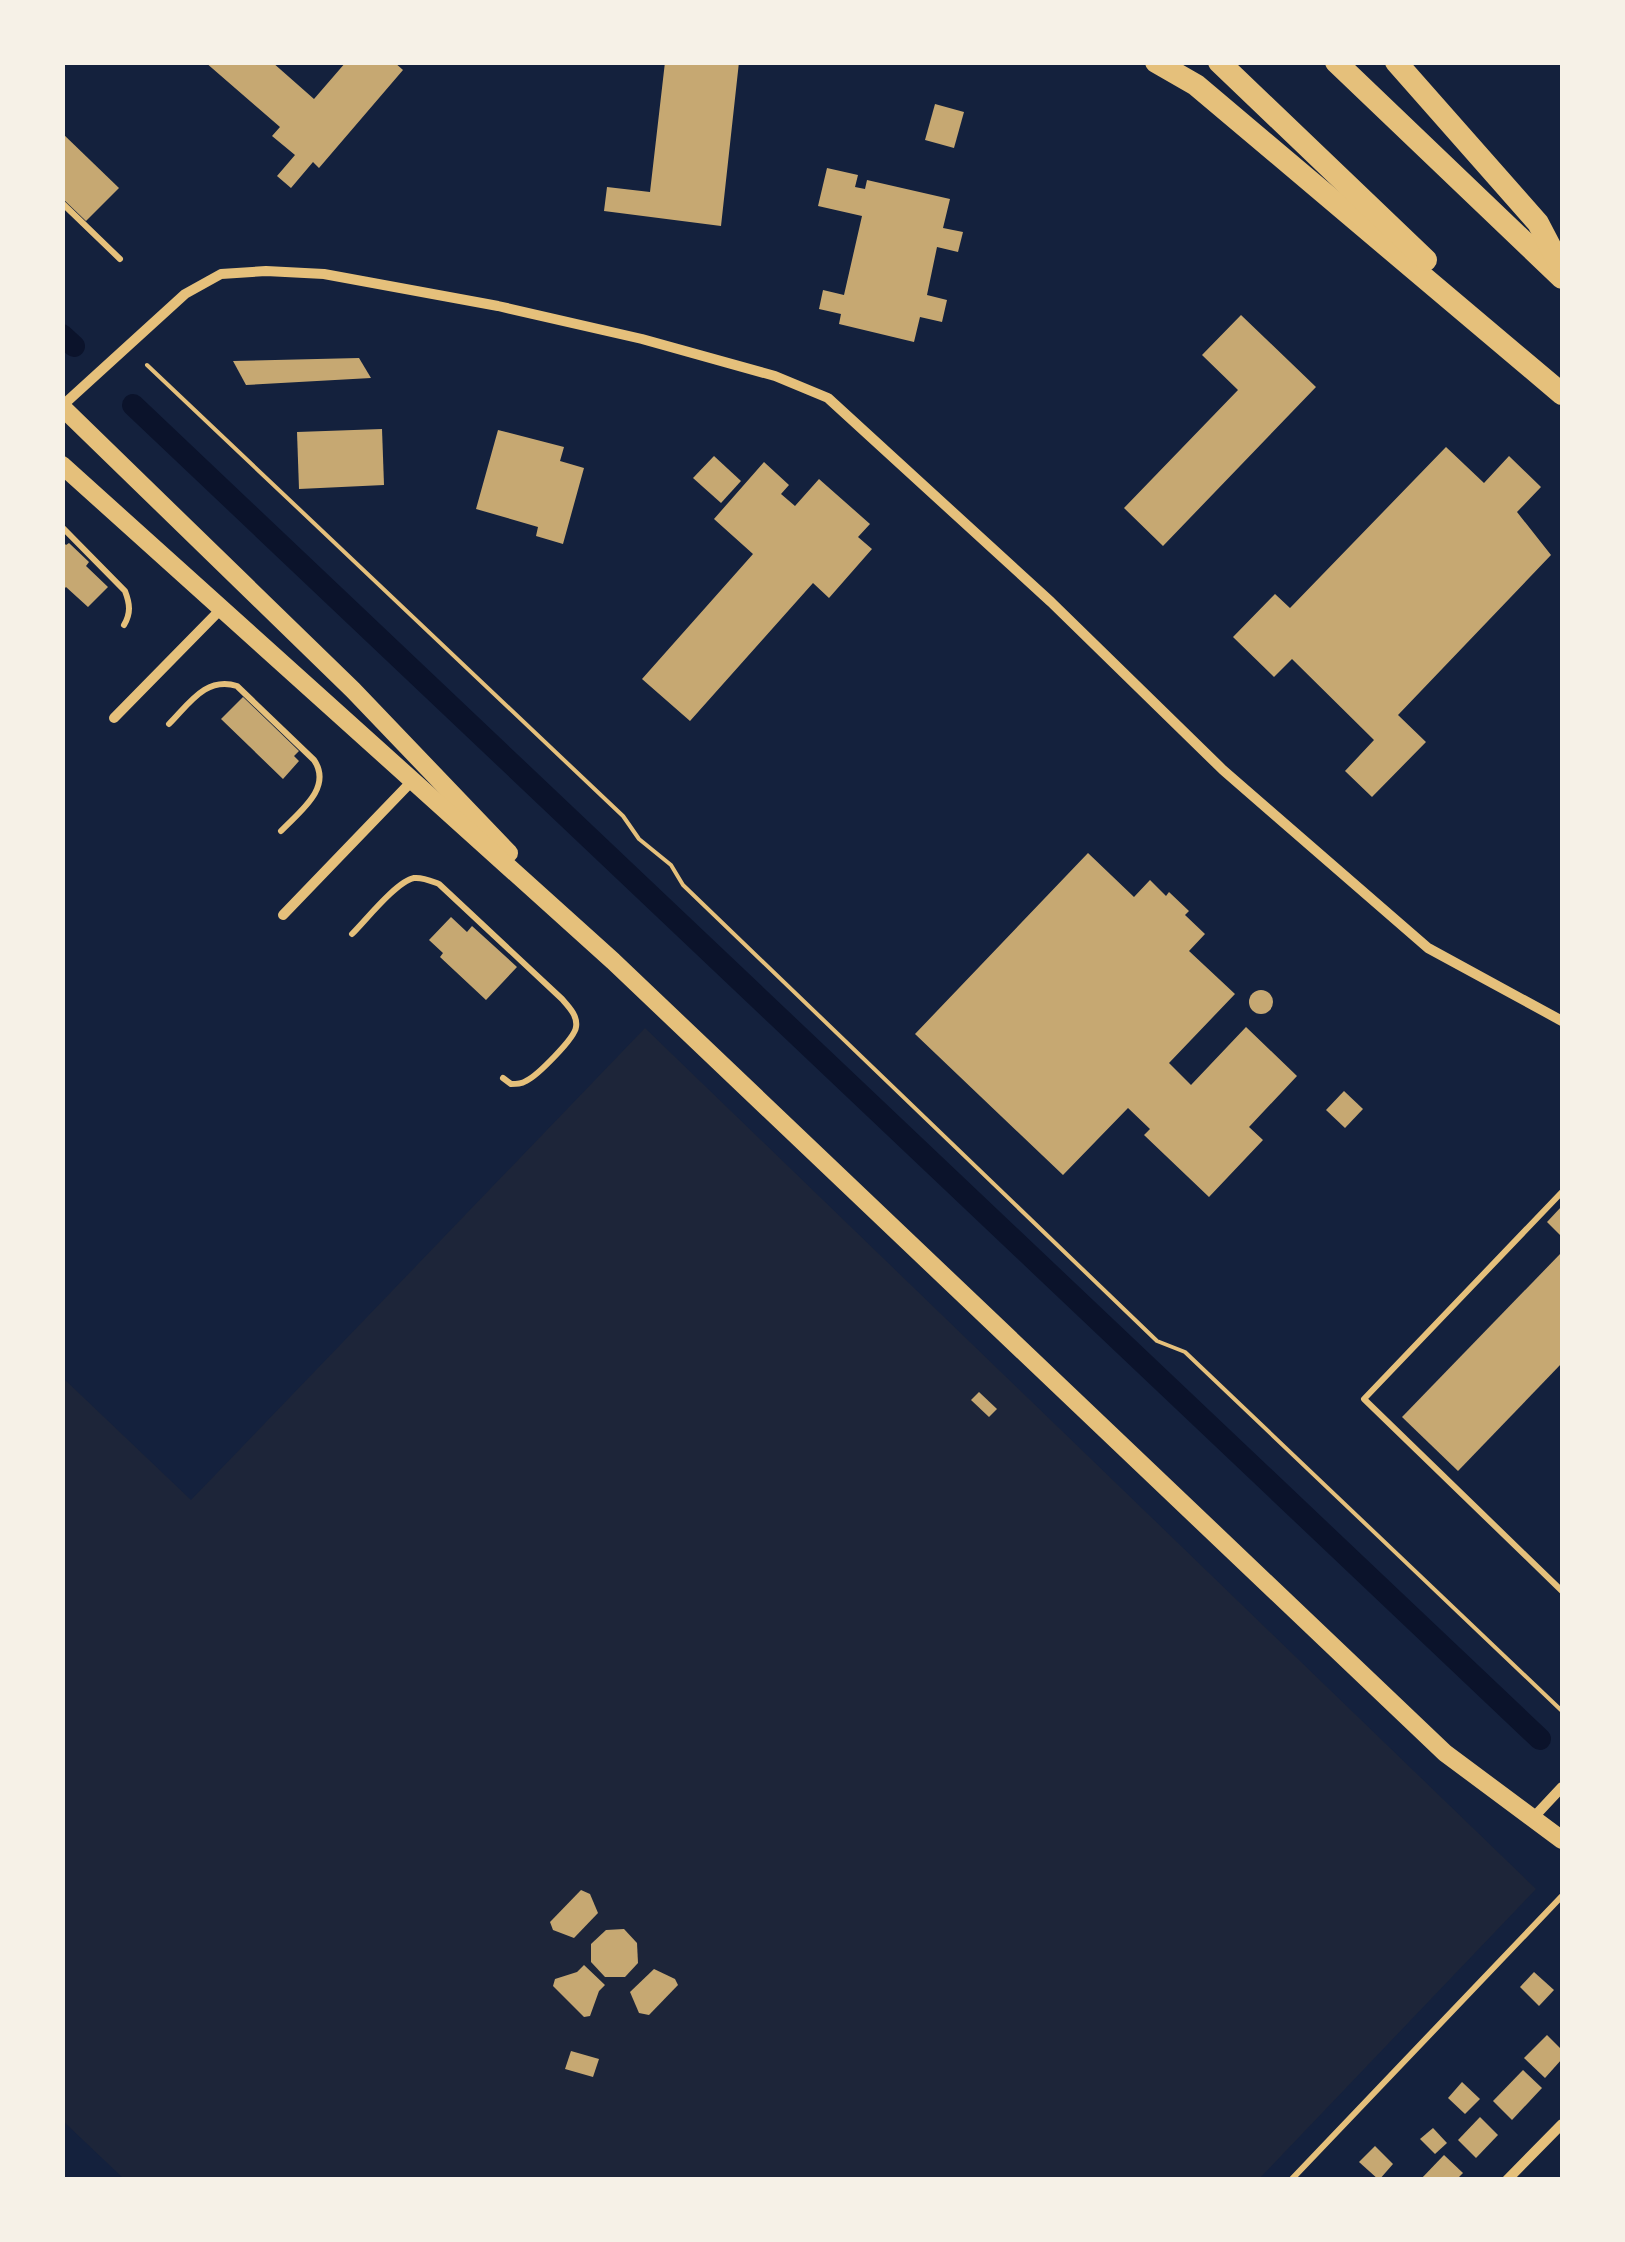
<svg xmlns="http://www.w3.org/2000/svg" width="1625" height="2242" viewBox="0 0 1625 2242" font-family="Mulish,sans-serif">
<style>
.green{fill:#1d2539}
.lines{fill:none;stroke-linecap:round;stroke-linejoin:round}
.canal{stroke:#0b132b;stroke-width:22}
.building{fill:#c6a872}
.path{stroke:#e5c07b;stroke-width:4}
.service{stroke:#e5c07b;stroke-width:6}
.minor{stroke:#e5c07b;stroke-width:10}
.secondary{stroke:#e5c07b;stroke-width:18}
.motorway{stroke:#e5c07b;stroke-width:22}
</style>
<rect width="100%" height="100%" fill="#14213d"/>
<!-- green -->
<polygon class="green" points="645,1028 1536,1889 1259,2179 124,2179 63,2121 62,1377 191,1500"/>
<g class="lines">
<!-- canal -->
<g class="canal">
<polyline points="62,335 74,346"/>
<polyline points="133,405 1540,1739"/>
</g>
</g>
<!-- building -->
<g class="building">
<polygon points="205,62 272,62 314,99 346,62 394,62 403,70 319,168 313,162 291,188 277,176 295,155 272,136 280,127"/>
<polygon points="665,62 739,62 721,226 604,211 607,187 650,192"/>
<polygon points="935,104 964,112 954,148 925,140"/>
<polygon points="62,133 119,188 86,221 62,198"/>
<polygon points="827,168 858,175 855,187 865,189 867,180 950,199 943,228 963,232 958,252 937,247 927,295 947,300 942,322 920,317 914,342 839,324 841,314 819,309 823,290 844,295 862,216 818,206"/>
<polygon points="1241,315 1316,387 1163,546 1124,508 1238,390 1202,355"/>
<polygon points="359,358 371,378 246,385 233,361"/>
<polygon points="382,429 384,485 299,489 297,432"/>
<polygon points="498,430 564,447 560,461 584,468 563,544 536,536 538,527 476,509"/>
<polygon points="1446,447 1484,483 1509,456 1541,487 1517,512 1551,555 1398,715 1426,742 1372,797 1345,771 1374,740 1292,659 1274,677 1233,637 1275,594 1290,608"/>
<polygon points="714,456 741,481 721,503 693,478"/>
<polygon points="764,462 789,485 781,494 795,506 819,479 870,524 858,537 872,549 829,598 813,583 690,721 642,679 753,554 714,519"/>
<polygon points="62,541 66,545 69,543 89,562 86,566 108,587 88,607 66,587 62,591"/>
<polygon points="243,697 299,751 294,756 299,761 283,779 221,719"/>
<polygon points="1088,853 1134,897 1150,880 1166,896 1169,892 1189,911 1185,915 1205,934 1189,951 1235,994 1169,1063 1191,1085 1246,1027 1297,1076 1249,1127 1263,1140 1209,1197 1144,1135 1150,1129 1128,1108 1063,1175 915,1034"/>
<polygon points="451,917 467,932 472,926 517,967 486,1000 440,957 443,953 429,940"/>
<circle cx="1261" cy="1002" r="12"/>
<polygon points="1344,1091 1363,1109 1345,1128 1326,1110"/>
<polygon points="1562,1206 1562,1237 1547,1222"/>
<polygon points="1562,1252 1562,1363 1458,1471 1402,1417"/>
<polygon points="979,1392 997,1409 989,1417 971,1400"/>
<polygon points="581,1890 590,1894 598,1913 574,1938 553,1930 550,1922"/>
<polygon points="624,1929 637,1943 638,1963 625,1977 605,1977 591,1962 591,1944 606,1930"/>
<polygon points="584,1965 605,1985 599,1991 590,2016 584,2017 553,1986 555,1979 577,1972"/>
<polygon points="654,1969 675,1979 678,1985 649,2015 639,2013 630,1992"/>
<polygon points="1534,1972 1554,1990 1539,2006 1520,1987"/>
<polygon points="1547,2035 1562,2050 1562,2059 1545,2078 1524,2058"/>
<polygon points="571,2051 599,2059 593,2077 565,2069"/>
<polygon points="1523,2070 1542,2088 1512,2120 1493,2101"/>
<polygon points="1462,2082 1480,2099 1465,2114 1448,2098"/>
<polygon points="1480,2117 1498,2135 1476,2158 1458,2140"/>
<polygon points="1433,2128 1447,2143 1435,2154 1420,2139"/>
<polygon points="1375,2146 1393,2164 1379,2180 1359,2162"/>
<polygon points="1444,2155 1463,2173 1456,2180 1420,2180"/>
</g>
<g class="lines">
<!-- path -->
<polyline class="path" points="147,365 623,816 639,839 671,865 683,885 1157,1341 1185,1352 1562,1711"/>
<!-- service -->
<g class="service">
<polyline points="62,203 120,259"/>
<path d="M62 527 125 591C130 604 131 613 124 625"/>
<path d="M169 724C189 704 206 676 237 686L314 760C333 788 299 812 281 831"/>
<path d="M352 934C366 920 397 881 414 878 423 877 431 881 439 884L562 999C569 1007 578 1016 576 1027 575 1038 537 1076 526 1081 521 1084 517 1084 511 1084L503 1078"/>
<polyline points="1562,1192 1364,1399 1562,1591"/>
<polyline points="1291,2180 1562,1896"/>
</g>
<!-- minor -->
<g class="minor">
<polyline points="62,406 185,294 221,274 266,271 324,274 498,306 642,339 775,376 828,398 1051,602 1223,770 1428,948 1562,1021"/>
<polyline points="114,718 222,608"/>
<polyline points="283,915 413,780"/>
<polyline points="1533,1818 1562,1787"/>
<polyline points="1507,2180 1562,2124"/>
</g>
<!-- secondary -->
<g class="secondary">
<polyline points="62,407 353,690 509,853"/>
<polyline points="62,465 613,961 1445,1753 1562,1840"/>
</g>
<!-- motorway -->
<g class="motorway">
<polyline points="1156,62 1196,85 1562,394"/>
<polyline points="1219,62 1426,260"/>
<polyline points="1336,62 1562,278"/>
<polyline points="1396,62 1538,223 1562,269"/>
</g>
</g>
<!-- border -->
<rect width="1625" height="2242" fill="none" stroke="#f6f1e7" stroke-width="130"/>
</svg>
